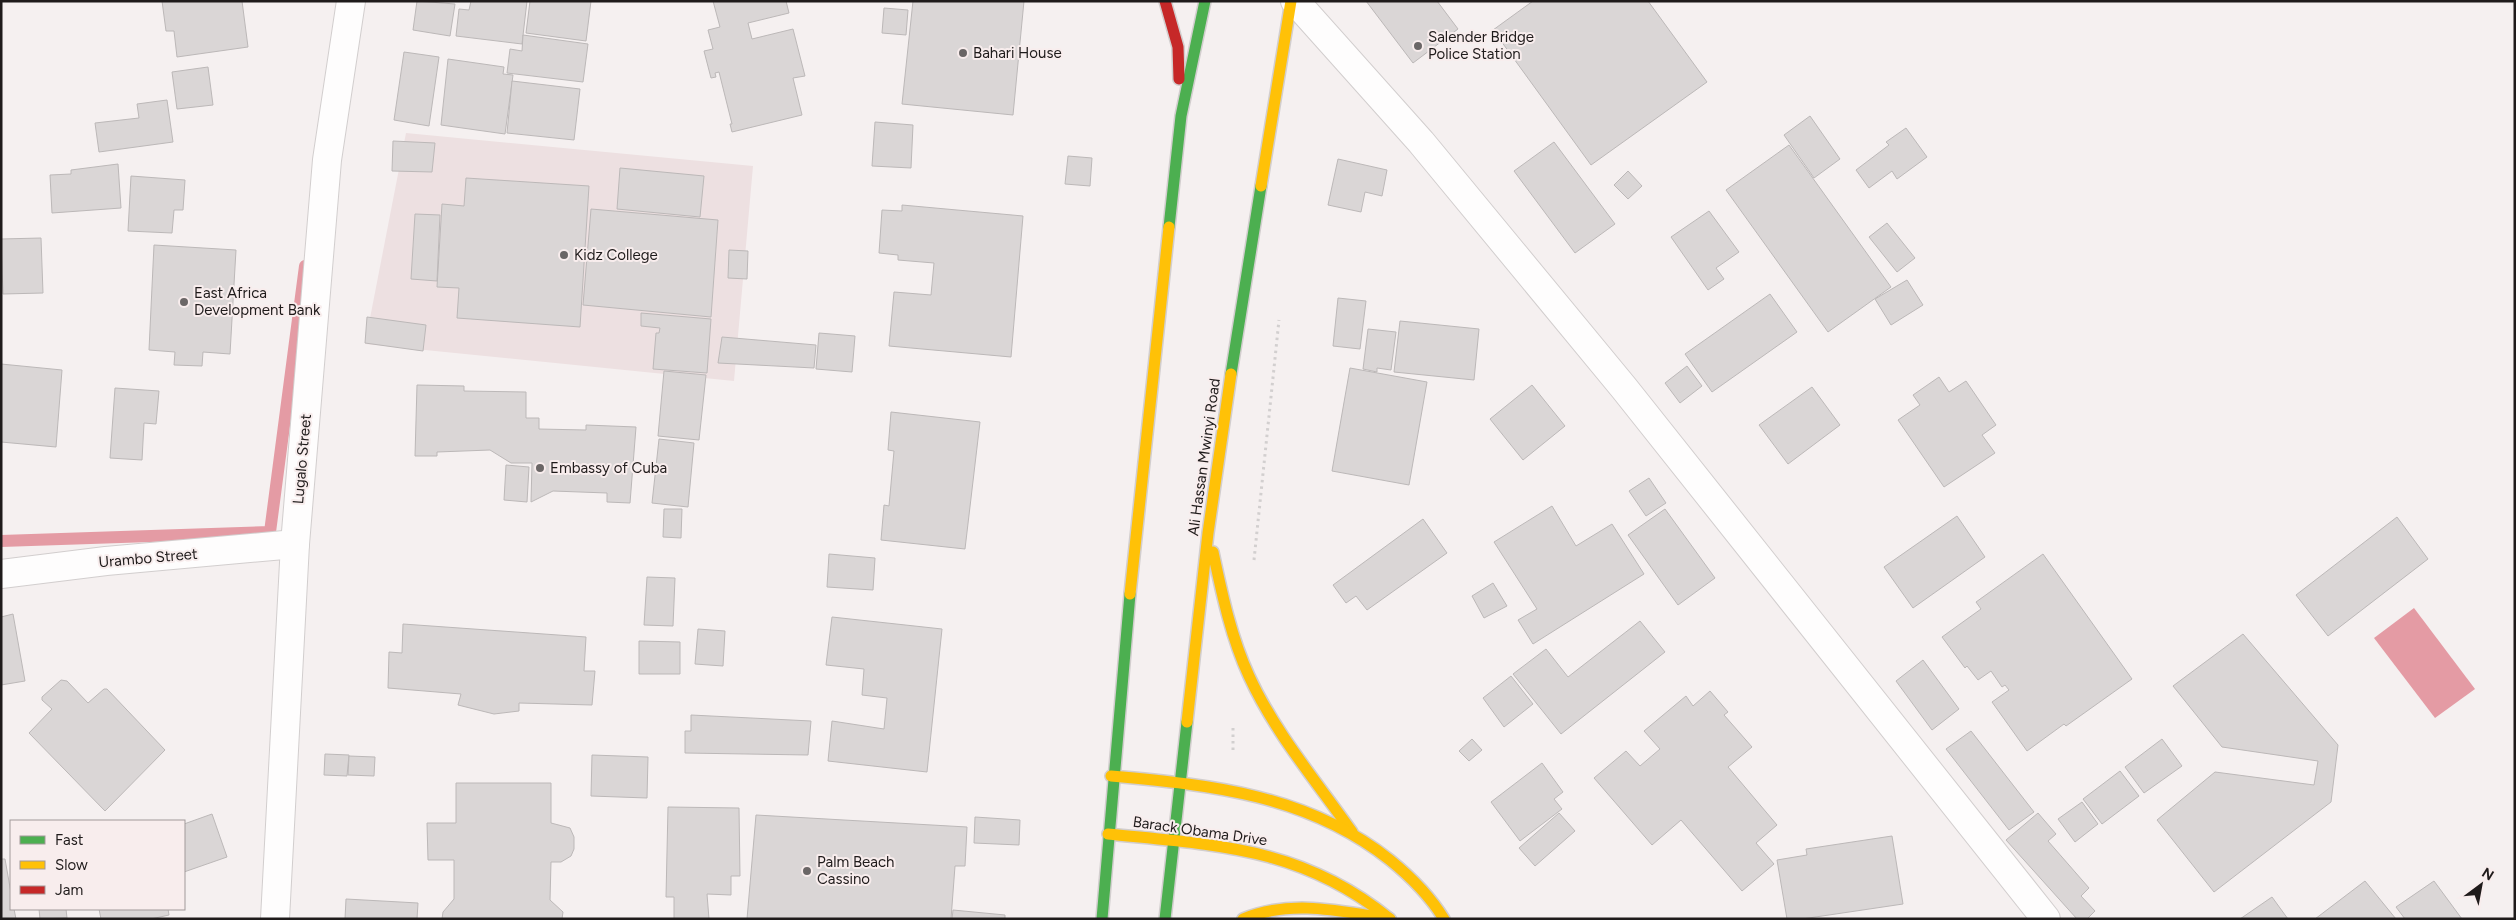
<svg xmlns="http://www.w3.org/2000/svg" width="2516" height="920" viewBox="0 0 2516 920" font-family="Figtree,sans-serif">
<style>
.built{fill:#ede0e1}
.water{fill:#e49ba4}
.lines{fill:none;stroke-linecap:round;stroke-linejoin:round}
.stream{stroke:#e49ba4;stroke-width:12}
.building{fill:#dad6d6;stroke:#bcb8b8}
.street-casing{stroke:#d2cece;stroke-width:30}
.fast-casing{stroke:#d2cece;stroke-width:14}
.slow-casing{stroke:#d2cece;stroke-width:14}
.jam-casing{stroke:#d2cece;stroke-width:14}
.path{stroke:#d2cfcf;stroke-width:3;stroke-dasharray:2.5 4;stroke-linecap:butt}
.street{stroke:#fefdfd;stroke-width:28}
.fast{stroke:#4caf50;stroke-width:11}
.slow{stroke:#ffc107;stroke-width:11}
.jam{stroke:#c62828;stroke-width:11}
.poi-dot{fill:#6a6666;stroke:#f8eded;stroke-width:2}
.labels{text-anchor:middle;dominant-baseline:central;stroke-width:4;stroke-linejoin:round;paint-order:stroke}
.poi-label{font-size:15px;fill:#1f1b1b;stroke:#f8eded;text-anchor:start}
.street-label{font-size:15px;fill:#1f1b1b;stroke:#f8eded}
</style>
<rect width="100%" height="100%" fill="#f5f0f0"/>
<!-- built -->
<polygon class="built" points="406,133 753,166 734,381 365,344"/>
<!-- water -->
<polygon class="water" points="2414,608 2475,689 2435,718 2374,638"/>
<g class="lines">
<!-- stream -->
<polyline class="stream" points="1,541 270,532 305,266"/>
</g>
<!-- building -->
<g class="building">
<polygon points="162,1 242,1 248,47 177,57 174,31 166,31"/>
<polygon points="417,1 455,4 450,36 413,30"/>
<polygon points="471,1 527,1 522,44 456,36 459,9 469,10"/>
<polygon points="530,1 591,1 586,41 526,33"/>
<polygon points="713,1 786,1 789,13 748,23 752,39 793,29 805,76 793,78 802,115 732,132 730,124 732,124 719,72 715,73 716,77 711,78 704,51 713,49 708,30 720,27"/>
<polygon points="913,1 1024,1 1013,115 902,104"/>
<polygon points="1366,1 1437,1 1458,29 1413,63"/>
<polygon points="1533,1 1648,1 1707,82 1591,165 1493,30"/>
<polygon points="884,8 908,10 906,35 882,33"/>
<polygon points="523,35 588,44 583,82 507,73 510,49 522,51"/>
<polygon points="404,52 439,57 429,126 394,120"/>
<polygon points="448,59 504,67 503,74 513,75 505,134 441,125"/>
<polygon points="208,67 213,105 177,109 172,72"/>
<polygon points="512,81 580,89 574,140 507,133"/>
<polygon points="167,100 173,142 99,152 95,123 139,118 137,104"/>
<polygon points="1810,116 1840,159 1814,178 1784,135"/>
<polygon points="875,122 913,125 911,168 872,166"/>
<polygon points="1906,128 1927,157 1897,179 1892,171 1869,188 1856,170 1889,145 1886,142"/>
<polygon points="393,141 435,143 432,172 392,171"/>
<polygon points="1554,142 1615,224 1575,253 1514,171"/>
<polygon points="1789,145 1891,287 1828,332 1726,190"/>
<polygon points="1068,156 1092,158 1090,186 1065,184"/>
<polygon points="1338,159 1387,170 1382,196 1365,192 1361,212 1328,205"/>
<polygon points="118,164 121,208 52,213 50,175 71,174 71,170"/>
<polygon points="620,168 704,176 700,217 617,209"/>
<polygon points="1628,171 1642,186 1628,199 1614,185"/>
<polygon points="131,176 185,180 183,210 174,210 172,233 128,231"/>
<polygon points="466,178 589,186 580,327 457,318 459,288 437,287 442,204 464,206"/>
<polygon points="902,205 1023,216 1011,357 889,346 894,292 931,295 934,263 898,260 898,255 879,253 882,210 902,211"/>
<polygon points="591,209 718,220 711,317 583,305"/>
<polygon points="1709,211 1739,252 1716,268 1724,279 1708,290 1671,237"/>
<polygon points="415,214 440,215 437,281 411,279"/>
<polygon points="1887,223 1915,258 1897,272 1869,237"/>
<polygon points="41,238 43,293 3,294 1,239"/>
<polygon points="154,245 236,250 230,354 203,352 202,366 174,365 175,352 149,350"/>
<polygon points="729,250 748,251 747,279 728,278"/>
<polygon points="1907,280 1923,305 1891,325 1875,299"/>
<polygon points="1770,294 1797,332 1712,392 1685,354"/>
<polygon points="1338,298 1366,301 1360,349 1333,346"/>
<polygon points="641,313 711,319 707,373 653,369 656,333 659,333 660,328 641,326"/>
<polygon points="367,317 426,325 423,351 365,343"/>
<polygon points="1400,321 1479,329 1474,380 1394,372"/>
<polygon points="1368,329 1396,332 1391,370 1377,368 1377,372 1363,369"/>
<polygon points="819,333 855,336 852,372 816,369"/>
<polygon points="722,337 816,345 814,368 718,363"/>
<polygon points="1,364 62,370 56,447 1,442"/>
<polygon points="1687,366 1702,386 1680,403 1665,383"/>
<polygon points="1350,368 1427,382 1409,485 1332,471"/>
<polygon points="664,371 706,375 699,440 658,436"/>
<polygon points="1939,377 1949,392 1966,381 1996,425 1982,435 1995,453 1944,487 1898,420 1920,405 1913,395"/>
<polygon points="417,385 464,386 464,391 526,392 526,418 539,418 539,429 586,430 586,425 636,427 630,503 607,502 607,493 553,491 531,502 532,463 511,463 490,450 437,452 437,456 415,456"/>
<polygon points="1532,385 1565,426 1523,460 1490,419"/>
<polygon points="1812,387 1840,425 1788,464 1759,425"/>
<polygon points="115,388 159,391 156,424 144,423 142,460 110,458"/>
<polygon points="891,412 980,422 965,549 881,540 884,505 889,506 894,451 888,450"/>
<polygon points="659,439 694,443 688,507 652,503"/>
<polygon points="506,465 529,467 527,502 504,500"/>
<polygon points="1649,478 1666,503 1646,516 1629,491"/>
<polygon points="1552,506 1576,546 1612,524 1644,574 1533,644 1518,620 1537,609 1494,542"/>
<polygon points="664,509 682,509 681,538 663,537"/>
<polygon points="1665,509 1715,578 1678,605 1628,535"/>
<polygon points="1957,516 1985,557 1913,608 1884,567"/>
<polygon points="2397,517 2428,559 2328,636 2296,595"/>
<polygon points="1423,519 1447,553 1367,610 1356,596 1346,603 1333,585"/>
<polygon points="829,554 875,558 873,590 827,587"/>
<polygon points="2043,554 2132,679 2066,726 2064,724 2027,751 1992,702 2009,690 2005,685 2002,687 1991,671 1978,680 1967,666 1965,668 1942,637 1981,609 1976,602"/>
<polygon points="647,577 675,578 673,626 644,625"/>
<polygon points="1493,583 1507,606 1484,618 1472,596"/>
<polygon points="13,614 25,681 1,685 1,617"/>
<polygon points="832,617 942,629 927,772 828,761 832,721 884,729 887,698 862,695 864,669 826,665"/>
<polygon points="1640,621 1665,652 1561,734 1513,674 1546,649 1568,677"/>
<polygon points="403,624 586,637 584,671 595,671 592,705 519,703 519,711 494,714 458,705 461,694 388,688 389,652 402,653"/>
<polygon points="698,629 725,631 723,666 695,664"/>
<polygon points="2243,634 2338,745 2331,802 2214,892 2157,820 2215,772 2314,785 2318,761 2222,747 2173,686"/>
<polygon points="639,641 680,642 680,674 639,674"/>
<polygon points="1923,660 1959,709 1932,730 1896,681"/>
<polygon points="1511,676 1533,704 1504,727 1483,698"/>
<polygon points="61,680 67,681 88,703 104,689 107,689 165,750 105,811 29,733 52,709 42,700 42,697"/>
<polygon points="1710,691 1728,712 1724,715 1752,747 1728,767 1777,825 1756,843 1774,864 1742,891 1681,820 1652,845 1594,778 1626,751 1640,766 1660,749 1644,731 1686,696 1693,706"/>
<polygon points="691,715 811,721 808,755 685,753 685,731 691,731"/>
<polygon points="1971,731 2034,812 2009,830 1946,749"/>
<polygon points="1472,739 1482,750 1469,761 1459,751"/>
<polygon points="2162,739 2182,766 2144,793 2125,767"/>
<polygon points="325,754 349,755 347,776 324,775"/>
<polygon points="592,755 648,757 647,798 591,796"/>
<polygon points="349,756 375,757 374,776 348,775"/>
<polygon points="1542,763 1563,792 1554,799 1562,809 1520,841 1491,802"/>
<polygon points="2120,771 2139,796 2102,824 2083,799"/>
<polygon points="456,783 551,783 551,823 570,828 574,837 574,849 571,856 561,862 551,862 550,900 563,912 562,919 442,919 443,912 454,899 454,860 428,860 427,823 456,823"/>
<polygon points="2082,802 2098,824 2075,842 2058,819"/>
<polygon points="668,807 739,808 740,876 731,876 731,895 707,894 709,919 674,919 674,897 666,897"/>
<polygon points="1559,813 1575,831 1535,866 1519,848"/>
<polygon points="2038,813 2056,834 2048,841 2089,888 2081,896 2095,911 2087,919 2077,919 2006,840"/>
<polygon points="212,814 227,857 184,872 184,824"/>
<polygon points="756,815 967,827 965,866 955,866 951,919 747,919"/>
<polygon points="975,817 1020,820 1019,845 974,843"/>
<polygon points="1892,836 1903,904 1802,919 1787,919 1777,860 1807,855 1806,849"/>
<polygon points="1,859 5,859 11,893 11,909 14,909 16,919 1,919"/>
<polygon points="2365,881 2396,919 2315,919"/>
<polygon points="2434,881 2462,919 2405,919 2396,907"/>
<polygon points="2272,897 2288,919 2240,919"/>
<polygon points="346,899 418,903 417,919 345,919"/>
<polygon points="39,909 66,909 67,918 40,919"/>
<polygon points="99,909 168,909 169,915 151,919 101,919"/>
<polygon points="953,910 1005,915 1005,919 952,919"/>
</g>
<g class="lines">
<!-- street casing -->
<g class="street-casing">
<g id="street">
<polyline points="1295,1 1421,142 1624,388 2046,919"/>
<polyline points="1,574 106,561 295,544"/>
<polyline points="275,919 295,544 327,160 351,1"/>
</g>
</g>
<!-- fast casing -->
<g class="fast-casing">
<g id="fast">
<polyline points="1169,227 1181,116 1205,1"/>
<polyline points="1231,374 1261,186"/>
<polyline points="1102,919 1130,594"/>
<polyline points="1165,919 1187,722"/>
</g>
</g>
<!-- slow casing -->
<g class="slow-casing">
<g id="slow">
<polyline points="1261,186 1291,1"/>
<path d="M1213 552C1222 594 1231 637 1249 676 1275 733 1317 782 1352 832"/>
<polyline points="1130,594 1169,227"/>
<polyline points="1187,722 1208,533 1231,374"/>
<path d="M1111 776C1212 785 1308 795 1390 860 1411 877 1430 896 1444 919"/>
<path d="M1108 834C1216 845 1302 847 1390 919"/>
<path d="M1243 919C1291 899 1340 911 1390 919"/>
</g>
</g>
<!-- jam casing -->
<g class="jam-casing">
<polyline id="jam" points="1165,1 1178,47 1179,79"/>
</g>
<!-- path -->
<g class="path">
<polyline points="1254,560 1279,320"/>
<polyline points="1233,728 1233,754"/>
</g>
<!-- street -->
<use href="#street" class="street"/>
<!-- fast -->
<use href="#fast" class="fast"/>
<!-- slow -->
<use href="#slow" class="slow"/>
<!-- jam -->
<use href="#jam" class="jam"/>
</g>
<!-- markers -->
<g class="poi-dot">
<circle cx="1418" cy="46" r="5"/>
<circle cx="963" cy="53" r="5"/>
<circle cx="564" cy="255" r="5"/>
<circle cx="184" cy="302" r="5"/>
<circle cx="540" cy="468" r="5"/>
<circle cx="807" cy="871" r="5"/>
</g>
<g class="labels">
<!-- poi labels -->
<g class="poi-label">
<text x="1428" y="37">Salender Bridge<tspan x="1428" dy="17">Police Station</tspan></text>
<text x="973" y="53">Bahari House</text>
<text x="574" y="255">Kidz College</text>
<text x="194" y="293">East Africa<tspan x="194" dy="17">Development Bank</tspan></text>
<text x="550" y="468">Embassy of Cuba</text>
<text x="817" y="862">Palm Beach<tspan x="817" dy="17">Cassino</tspan></text>
</g>
<!-- street labels -->
<g class="street-label">
<text transform="translate(1204 457) rotate(-82)">Ali Hassan Mwinyi Road</text>
<text transform="translate(302 459) rotate(-85)">Lugalo Street</text>
<text transform="translate(148 558) rotate(-5)">Urambo Street</text>
<text transform="translate(1200 831) rotate(8)">Barack Obama Drive</text>
</g>
</g>
<!-- border -->
<rect width="2516" height="920" fill="none" stroke="#1f1b1b" stroke-width="5"/>
<!-- legend -->
<rect x="10" y="820" width="175" height="90" fill="#f8eded" stroke="#a19999"/>
<rect x="20" y="836" width="25" height="8" fill="#4caf50" stroke="#a19999"/>
<text x="55" y="845" font-size="15" fill="#1f1b1b">Fast</text>
<rect x="20" y="861" width="25" height="8" fill="#ffc107" stroke="#a19999"/>
<text x="55" y="870" font-size="15" fill="#1f1b1b">Slow</text>
<rect x="20" y="886" width="25" height="8" fill="#c62828" stroke="#a19999"/>
<text x="55" y="895" font-size="15" fill="#1f1b1b">Jam</text>
<!-- north arrow -->
<g transform="translate(2481 885) rotate(32)" stroke="#f8eded" stroke-width="4" paint-order="stroke">
<path d="M0-4L9 19L0 12L-9 19Z" fill="#1f1b1b"/>
<text y="-8" font-size="14" font-weight="bold" text-anchor="middle" fill="#1f1b1b">N</text>
</g>
</svg>
